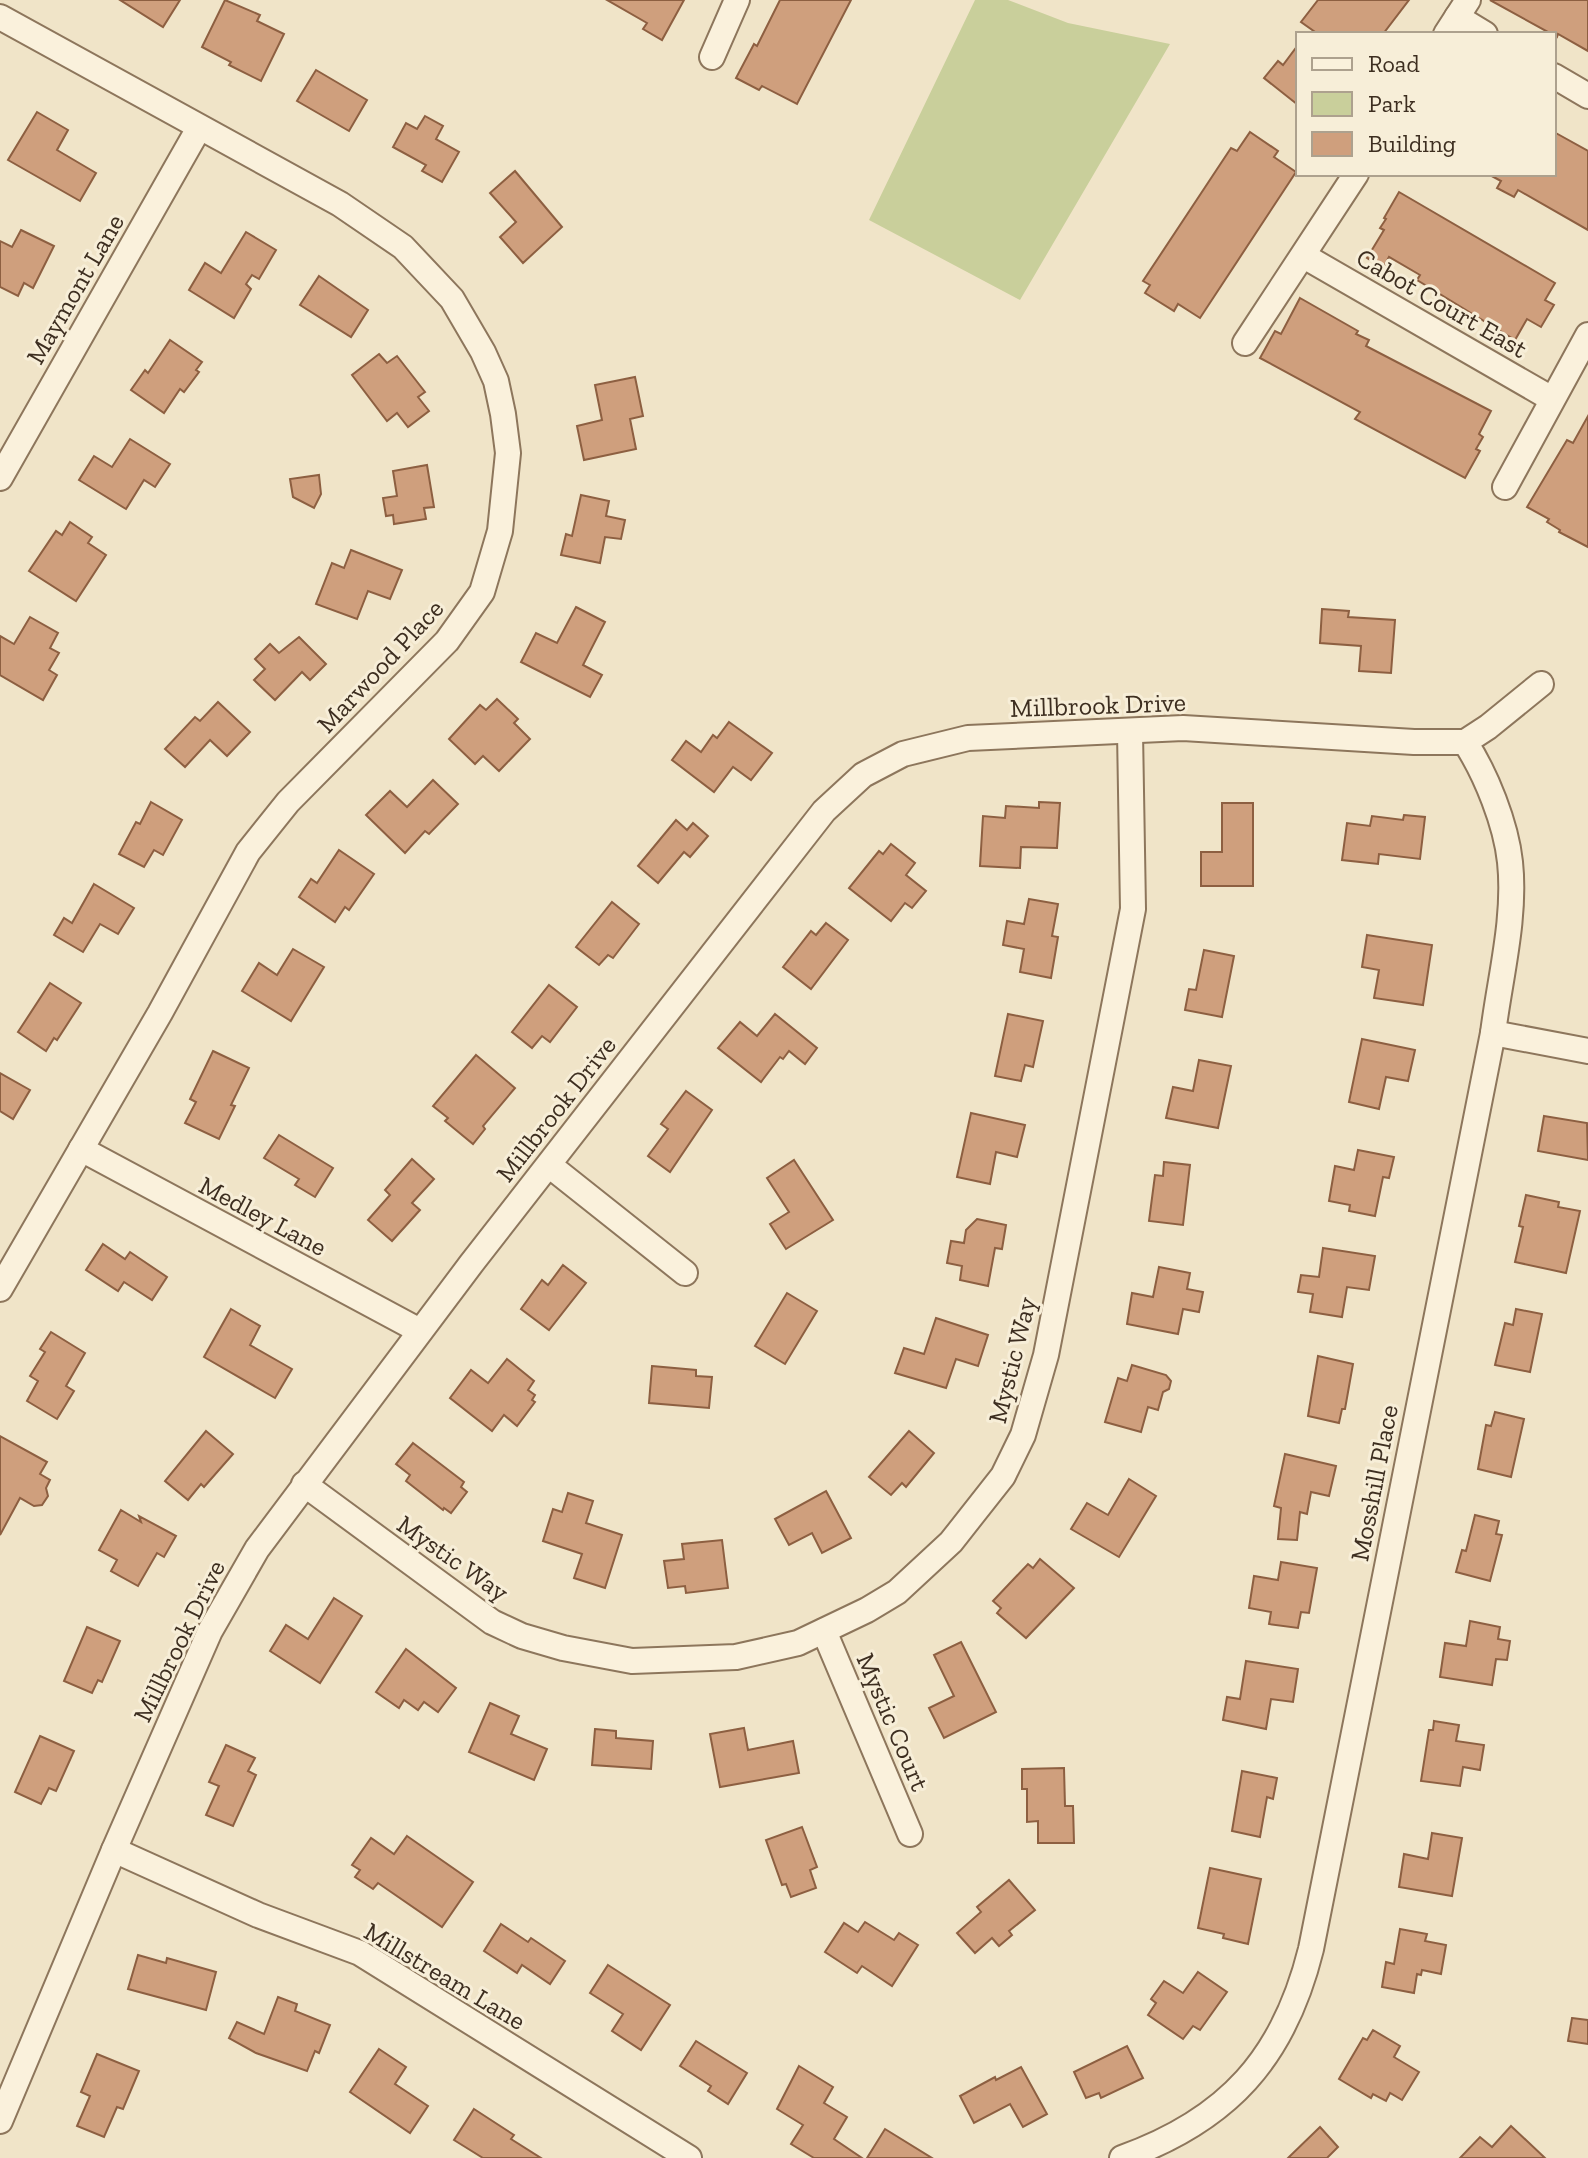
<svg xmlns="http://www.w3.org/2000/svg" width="1588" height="2158" viewBox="0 0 1588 2158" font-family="'Zilla Slab',serif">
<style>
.green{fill:#c9cf9b}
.building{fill:#cf9f7d;stroke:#8d5f41;stroke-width:2}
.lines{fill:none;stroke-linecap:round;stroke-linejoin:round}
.street-casing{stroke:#8d765c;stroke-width:28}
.street{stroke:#faf1dc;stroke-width:24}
.labels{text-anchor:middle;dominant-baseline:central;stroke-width:6;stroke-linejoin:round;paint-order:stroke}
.street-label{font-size:26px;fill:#3d2e20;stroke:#f7eed8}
</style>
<rect width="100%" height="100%" fill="#f0e4c8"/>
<!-- green -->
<polygon class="green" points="975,0 1008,0 1068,23 1170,44 1020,300 869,220"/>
<!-- building -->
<g class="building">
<polygon points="120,0 180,0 163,27"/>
<polygon points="225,0 260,15 257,21 284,34 261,81 229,65 231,62 202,47"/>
<polygon points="607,0 684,0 662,40 643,29 647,23"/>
<polygon points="780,0 851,0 797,104 762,86 759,90 736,78 754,44 757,46"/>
<polygon points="1318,0 1409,0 1383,34 1318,34 1301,22"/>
<polygon points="1490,0 1588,0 1588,51 1558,34 1557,37"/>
<polygon points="1298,45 1298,105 1264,78 1278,61 1283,65"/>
<polygon points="316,70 367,100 349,131 297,101"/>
<polygon points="37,112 68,130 57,150 96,173 80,201 8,160"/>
<polygon points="425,116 443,126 436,139 459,152 442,182 422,171 426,165 393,147 406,123 417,129"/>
<polygon points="1250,132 1278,151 1274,157 1296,172 1200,318 1178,304 1174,311 1145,293 1150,285 1143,281 1231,148 1237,151"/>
<polygon points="1554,132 1588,151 1588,230 1518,190 1514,197 1497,188 1501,181 1488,174 1554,174"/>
<polygon points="515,171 562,227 523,263 500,237 516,222 490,193"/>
<polygon points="1399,192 1555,283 1545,300 1554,305 1541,327 1527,319 1515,340 1417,280 1420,275 1389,257 1383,268 1367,258 1384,230 1380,228 1386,219 1384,218"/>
<polygon points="21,230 54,246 33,288 24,283 18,296 0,287 0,241 12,247"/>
<polygon points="246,232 276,250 259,279 252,275 246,284 251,289 234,318 189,290 205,263 221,273"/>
<polygon points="319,276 368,310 351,337 300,305"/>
<polygon points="1300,298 1358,331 1356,334 1369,340 1366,346 1491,411 1479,434 1483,437 1476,449 1480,451 1465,478 1355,419 1360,412 1260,358 1275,331 1281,334"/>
<polygon points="170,340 202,362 196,370 199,372 184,392 180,389 164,413 131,390 145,370 148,373"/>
<polygon points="379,354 387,363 397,356 425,392 418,397 429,411 408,427 397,413 387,421 352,375"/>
<polygon points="635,377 643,416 630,419 636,449 584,460 577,426 602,420 595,385"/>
<polygon points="1588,416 1588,547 1559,532 1560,530 1547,522 1549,519 1527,507 1567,440 1573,443"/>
<polygon points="130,439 170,464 155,487 144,480 126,509 79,480 94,456 112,467"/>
<polygon points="427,465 434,507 424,508 426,519 394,524 393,515 386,516 383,498 397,496 393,471"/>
<polygon points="319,475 321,494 314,508 293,497 290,479"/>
<polygon points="581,495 609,501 606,516 625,520 621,539 605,537 600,563 561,555 566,534 572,536"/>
<polygon points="70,522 92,537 88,543 106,555 76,601 29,571 56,531 62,535"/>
<polygon points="351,550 402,570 390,599 368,591 357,619 316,604 332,563 344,568"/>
<polygon points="576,607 605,622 583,665 602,675 590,697 521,662 536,633 557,643"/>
<polygon points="1322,609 1349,611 1348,617 1395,620 1391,673 1359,671 1361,646 1320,643"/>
<polygon points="30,617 58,633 50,648 59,653 49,670 57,675 43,700 0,675 0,636 14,644"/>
<polygon points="299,637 326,664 310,680 302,672 275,700 254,680 265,669 255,659 270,644 279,653"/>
<polygon points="497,699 518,719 514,723 530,739 499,771 483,756 475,764 449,739 480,705 486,710"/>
<polygon points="218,702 250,732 227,756 210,740 185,767 165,749 195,717 200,721"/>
<polygon points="729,722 772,753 751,780 733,767 714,792 672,760 686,741 701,752 713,735 717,738"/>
<polygon points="433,780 458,804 429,834 425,831 405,853 366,815 390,791 407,807"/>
<polygon points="151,802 182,820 163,855 154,850 144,867 119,854 136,822 140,824"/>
<polygon points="1039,802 1060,803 1057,848 1021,847 1020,868 980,866 983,816 1005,818 1006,806 1039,808"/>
<polygon points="1222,803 1253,803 1253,886 1201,886 1201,852 1222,852"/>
<polygon points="1404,815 1425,817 1420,859 1379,854 1378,864 1342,860 1347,823 1370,826 1372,816 1403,820"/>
<polygon points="676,820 687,830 693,823 708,836 690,857 684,852 658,883 638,866"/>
<polygon points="891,844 915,863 906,875 926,891 912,908 905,903 891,921 849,888 879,851 883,854"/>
<polygon points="339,850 374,874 349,910 345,907 335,922 299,897 311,879 317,883"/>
<polygon points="94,884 134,908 118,934 100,924 83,952 54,935 64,918 72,923"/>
<polygon points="1029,899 1058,904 1052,936 1058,937 1051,978 1020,972 1024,949 1003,945 1007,921 1024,924"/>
<polygon points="612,902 639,924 613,958 608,955 599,965 576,947"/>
<polygon points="826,923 848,940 811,989 783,967 811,931 816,935"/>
<polygon points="1367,935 1432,945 1423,1005 1374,998 1379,970 1362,967"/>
<polygon points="293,949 324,967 291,1021 242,991 259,963 277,975"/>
<polygon points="1204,950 1234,956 1222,1017 1185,1010 1189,989 1196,990"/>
<polygon points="50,983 81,1003 57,1040 54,1038 46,1051 18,1032"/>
<polygon points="549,985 577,1007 550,1042 542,1036 532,1048 512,1032"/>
<polygon points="775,1014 817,1048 805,1064 789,1051 783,1059 780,1057 761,1082 718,1048 740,1022 757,1036"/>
<polygon points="1008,1014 1043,1021 1033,1067 1025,1065 1021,1081 995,1076"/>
<polygon points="1362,1039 1415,1050 1408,1081 1386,1077 1379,1109 1349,1102"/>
<polygon points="213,1051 249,1068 231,1105 235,1106 219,1139 185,1123 196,1102 190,1099"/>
<polygon points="476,1055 515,1088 483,1126 485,1129 473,1144 445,1121 448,1118 433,1106"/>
<polygon points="1199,1060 1231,1066 1218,1128 1166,1118 1173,1087 1193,1091"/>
<polygon points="0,1073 30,1090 13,1119 0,1111"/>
<polygon points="686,1091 712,1110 670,1172 648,1156 668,1129 661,1124"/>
<polygon points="971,1113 1025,1125 1017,1157 996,1152 990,1184 957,1177"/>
<polygon points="1544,1116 1587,1123 1588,1160 1538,1151"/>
<polygon points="279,1135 333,1168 315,1197 295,1185 299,1179 264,1158"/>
<polygon points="1358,1150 1394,1157 1389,1178 1383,1177 1375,1216 1349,1211 1350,1205 1329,1201 1335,1166 1354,1170"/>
<polygon points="412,1159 434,1179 412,1203 420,1210 392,1241 368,1220 390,1195 385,1190"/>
<polygon points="794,1160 833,1220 786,1249 770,1224 789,1212 767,1178"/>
<polygon points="1164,1162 1190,1165 1183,1225 1149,1221 1155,1175 1163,1176"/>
<polygon points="1526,1195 1559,1202 1558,1207 1580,1211 1566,1273 1515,1262 1523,1227 1519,1226"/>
<polygon points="977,1219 1006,1225 1002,1249 995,1248 988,1286 960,1280 962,1266 947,1263 951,1241 964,1243 966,1230"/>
<polygon points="103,1244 125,1259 130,1252 167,1277 152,1300 124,1282 118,1291 86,1270"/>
<polygon points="1323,1248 1375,1256 1369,1290 1347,1287 1342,1317 1310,1312 1313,1294 1298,1292 1301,1275 1319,1277"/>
<polygon points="563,1265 586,1283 549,1330 521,1309 542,1280 548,1285"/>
<polygon points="1159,1267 1190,1273 1187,1289 1203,1292 1199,1312 1183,1309 1178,1334 1127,1324 1132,1293 1153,1297"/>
<polygon points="787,1293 817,1311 785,1364 755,1346"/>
<polygon points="231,1309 260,1326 250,1345 292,1369 275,1398 204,1357"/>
<polygon points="1516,1309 1542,1314 1530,1372 1495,1365 1505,1323 1513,1325"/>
<polygon points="936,1318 988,1335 978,1366 956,1359 946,1388 895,1373 904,1348 924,1354"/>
<polygon points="51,1332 85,1353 66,1386 74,1391 57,1419 27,1401 38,1381 30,1376 45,1352 40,1349"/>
<polygon points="1318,1356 1353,1364 1345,1409 1342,1409 1339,1423 1308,1416"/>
<polygon points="507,1359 534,1381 528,1390 535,1395 532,1400 535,1402 517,1426 504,1415 492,1431 450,1398 471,1370 488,1383"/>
<polygon points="1132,1365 1166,1375 1171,1381 1169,1389 1163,1392 1158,1410 1148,1407 1141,1432 1105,1422 1118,1378 1127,1381"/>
<polygon points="652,1366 696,1370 696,1376 712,1377 709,1408 649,1403"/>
<polygon points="1495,1412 1524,1419 1511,1477 1478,1469 1486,1425 1491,1426"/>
<polygon points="206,1431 233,1454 204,1487 201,1484 188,1500 165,1481"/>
<polygon points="909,1431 934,1453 906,1487 902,1483 891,1495 869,1477"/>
<polygon points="0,1436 47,1462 40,1474 50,1480 46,1488 48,1496 42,1505 34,1506 20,1498 0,1535"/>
<polygon points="413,1443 464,1482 461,1487 467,1492 451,1513 444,1508 443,1510 406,1481 410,1475 396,1464"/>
<polygon points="1285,1454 1336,1466 1329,1496 1311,1492 1307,1514 1300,1512 1297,1540 1278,1539 1281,1508 1274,1506"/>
<polygon points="1129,1479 1156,1496 1119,1557 1071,1529 1087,1503 1108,1515"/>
<polygon points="826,1491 851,1538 822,1553 812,1533 789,1545 775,1519"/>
<polygon points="568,1493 593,1501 586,1523 622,1535 605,1588 574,1578 582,1554 543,1541 553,1509 562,1512"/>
<polygon points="121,1510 141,1522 139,1516 176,1536 164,1557 157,1553 138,1586 111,1571 117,1560 99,1550"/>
<polygon points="1475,1515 1499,1521 1496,1534 1502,1535 1490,1581 1456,1572 1462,1550 1466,1551"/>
<polygon points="722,1540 728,1588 686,1593 685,1586 668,1588 664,1561 684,1559 682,1544"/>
<polygon points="1040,1559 1074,1588 1026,1638 997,1613 1001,1608 993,1601 1028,1564 1033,1568"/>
<polygon points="1281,1562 1317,1568 1309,1613 1301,1612 1298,1628 1269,1624 1271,1612 1249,1608 1254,1576 1278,1580"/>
<polygon points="334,1598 362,1616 320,1683 270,1651 286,1625 308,1639"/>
<polygon points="1470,1621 1500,1627 1498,1639 1510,1641 1507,1660 1496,1659 1492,1685 1440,1677 1445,1643 1466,1646"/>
<polygon points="87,1627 120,1641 102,1682 98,1680 92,1693 64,1681"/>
<polygon points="961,1642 996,1712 944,1738 929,1708 954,1696 934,1655"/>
<polygon points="406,1649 456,1688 438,1712 424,1702 418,1710 404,1700 399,1708 376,1692"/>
<polygon points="1246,1661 1298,1669 1293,1702 1271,1699 1266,1729 1223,1720 1227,1697 1240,1699"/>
<polygon points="490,1703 519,1716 511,1734 547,1749 534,1780 469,1752"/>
<polygon points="1434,1721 1459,1725 1456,1741 1484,1745 1480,1770 1463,1767 1460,1786 1421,1781 1429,1730 1433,1730"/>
<polygon points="744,1728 748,1750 793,1741 799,1773 720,1787 710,1734"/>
<polygon points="595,1729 616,1731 616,1738 653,1741 651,1769 592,1765"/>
<polygon points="40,1736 74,1751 56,1791 49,1788 41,1804 15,1792"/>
<polygon points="226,1745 255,1758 248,1771 256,1775 233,1826 206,1815 219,1786 209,1782"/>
<polygon points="1064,1768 1065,1806 1073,1806 1074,1843 1038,1843 1038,1821 1027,1822 1027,1789 1022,1789 1022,1769"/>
<polygon points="1242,1771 1277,1778 1273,1799 1267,1797 1260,1837 1232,1831"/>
<polygon points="802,1827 817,1867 810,1870 816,1888 791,1897 786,1884 782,1885 766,1840"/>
<polygon points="1432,1833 1462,1838 1452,1896 1399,1887 1404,1854 1428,1859"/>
<polygon points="407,1836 473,1882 442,1927 378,1883 373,1889 355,1877 360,1870 352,1865 371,1838 394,1854"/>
<polygon points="1210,1868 1261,1879 1248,1944 1223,1938 1224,1934 1198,1928"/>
<polygon points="1009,1880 1035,1910 1009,1931 1012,1935 999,1946 992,1938 975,1953 957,1933 981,1912 977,1907"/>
<polygon points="865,1922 894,1940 899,1933 918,1945 892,1986 862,1966 857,1973 825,1952 844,1923 858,1932"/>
<polygon points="501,1924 528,1942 531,1938 565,1961 550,1984 522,1965 517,1973 484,1951"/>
<polygon points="1400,1929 1427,1934 1425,1941 1446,1945 1441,1974 1422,1970 1421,1975 1417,1974 1414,1993 1382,1987 1386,1962 1394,1964"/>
<polygon points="138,1955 166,1963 167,1958 216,1972 206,2010 128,1989"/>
<polygon points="608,1965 670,2005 641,2050 612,2031 623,2014 590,1993"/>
<polygon points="1198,1972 1227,1992 1200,2030 1193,2026 1183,2039 1148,2015 1156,2003 1151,1999 1164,1981 1183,1993"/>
<polygon points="278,1997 297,2004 295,2011 330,2025 319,2053 315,2051 307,2071 256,2053 229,2038 237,2022 264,2034"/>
<polygon points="1572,2018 1588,2020 1588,2044 1568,2041"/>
<polygon points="1373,2030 1400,2046 1394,2057 1419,2072 1402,2100 1390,2093 1386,2101 1373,2094 1371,2098 1339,2079 1363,2038 1367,2040"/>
<polygon points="696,2041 747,2073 728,2104 708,2091 711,2086 680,2066"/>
<polygon points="1127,2046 1143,2078 1101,2098 1099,2093 1086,2098 1074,2072"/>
<polygon points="379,2049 406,2067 395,2084 428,2106 410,2133 350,2092"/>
<polygon points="97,2054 139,2071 123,2109 117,2107 104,2137 77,2126 90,2096 81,2092"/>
<polygon points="799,2066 833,2087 824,2103 847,2117 834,2139 862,2158 814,2158 791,2144 803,2125 777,2109"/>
<polygon points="1021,2067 1047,2114 1023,2127 1010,2104 974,2123 960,2096 995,2077 996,2080"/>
<polygon points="474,2109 514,2135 511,2139 541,2158 483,2158 454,2140"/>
<polygon points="1511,2126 1545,2158 1460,2158 1480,2137 1492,2147"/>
<polygon points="1320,2127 1338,2147 1327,2158 1288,2158"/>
<polygon points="885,2129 932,2158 867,2158"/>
</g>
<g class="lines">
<!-- street casing -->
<g class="street-casing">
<g id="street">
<polyline points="0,17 340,204 403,247 452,299 483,352 496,381 503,414 508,453 500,531 482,592 447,641 288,802 248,852 160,1013 0,1289"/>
<polyline points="1457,17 1485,34"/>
<polyline points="1446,34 1468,0"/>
<polyline points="712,57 737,0"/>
<polyline points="1554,76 1588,96"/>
<polyline points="1304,256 1552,399"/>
<polyline points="1245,343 1356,174"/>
<polyline points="0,478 199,128"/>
<polyline points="1505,487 1588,335"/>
<polyline points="1493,1033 1588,1051"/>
<polyline points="81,1149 420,1331"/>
<polyline points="549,1165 685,1273"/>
<polyline points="304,1484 492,1622 522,1636 563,1648 632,1661 736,1657 798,1643 867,1610 897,1592 951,1542 1003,1476 1023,1435 1046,1355 1133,909 1130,732"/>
<polyline points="824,1631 910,1834"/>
<polyline points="114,1850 258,1915 360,1953 689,2158"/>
<polyline points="0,2121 114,1850 210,1631 257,1549 471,1264 824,811 863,775 903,754 968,738 1183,728 1414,742 1465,742 1488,727 1541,684"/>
<path d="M1122 2158C1228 2120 1284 2058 1311 1949L1493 1033C1500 977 1516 918 1510 862 1506 824 1486 774 1465 742"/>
</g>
</g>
<!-- street -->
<use href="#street" class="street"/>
</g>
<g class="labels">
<!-- street labels -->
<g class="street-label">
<text transform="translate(75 289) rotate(-60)">Maymont Lane</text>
<text transform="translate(1442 303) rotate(30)">Cabot Court East</text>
<text transform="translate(380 666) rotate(-47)">Marwood Place</text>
<text transform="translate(1098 705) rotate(-2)">Millbrook Drive</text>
<text transform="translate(556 1109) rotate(-52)">Millbrook Drive</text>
<text transform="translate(263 1216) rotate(28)">Medley Lane</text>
<text transform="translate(1012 1360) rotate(-76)">Mystic Way</text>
<text transform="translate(1374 1483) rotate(-79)">Mosshill Place</text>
<text transform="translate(453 1558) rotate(35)">Mystic Way</text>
<text transform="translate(179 1641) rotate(-64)">Millbrook Drive</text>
<text transform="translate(893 1722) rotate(67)">Mystic Court</text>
<text transform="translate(445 1976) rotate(31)">Millstream Lane</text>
</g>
</g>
<!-- legend -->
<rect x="1296" y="32" width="260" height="144" fill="#f7eed8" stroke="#ada18e" stroke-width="2"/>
<rect x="1312" y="58" width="40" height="12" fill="#faf1dc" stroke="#ada18e" stroke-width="2"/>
<text x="1368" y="72" font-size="24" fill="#3d2e20">Road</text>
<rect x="1312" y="92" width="40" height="24" fill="#c9cf9b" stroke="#ada18e" stroke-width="2"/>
<text x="1368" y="112" font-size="24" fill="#3d2e20">Park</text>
<rect x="1312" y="132" width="40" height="24" fill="#cf9f7d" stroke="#ada18e" stroke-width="2"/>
<text x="1368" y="152" font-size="24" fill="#3d2e20">Building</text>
</svg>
